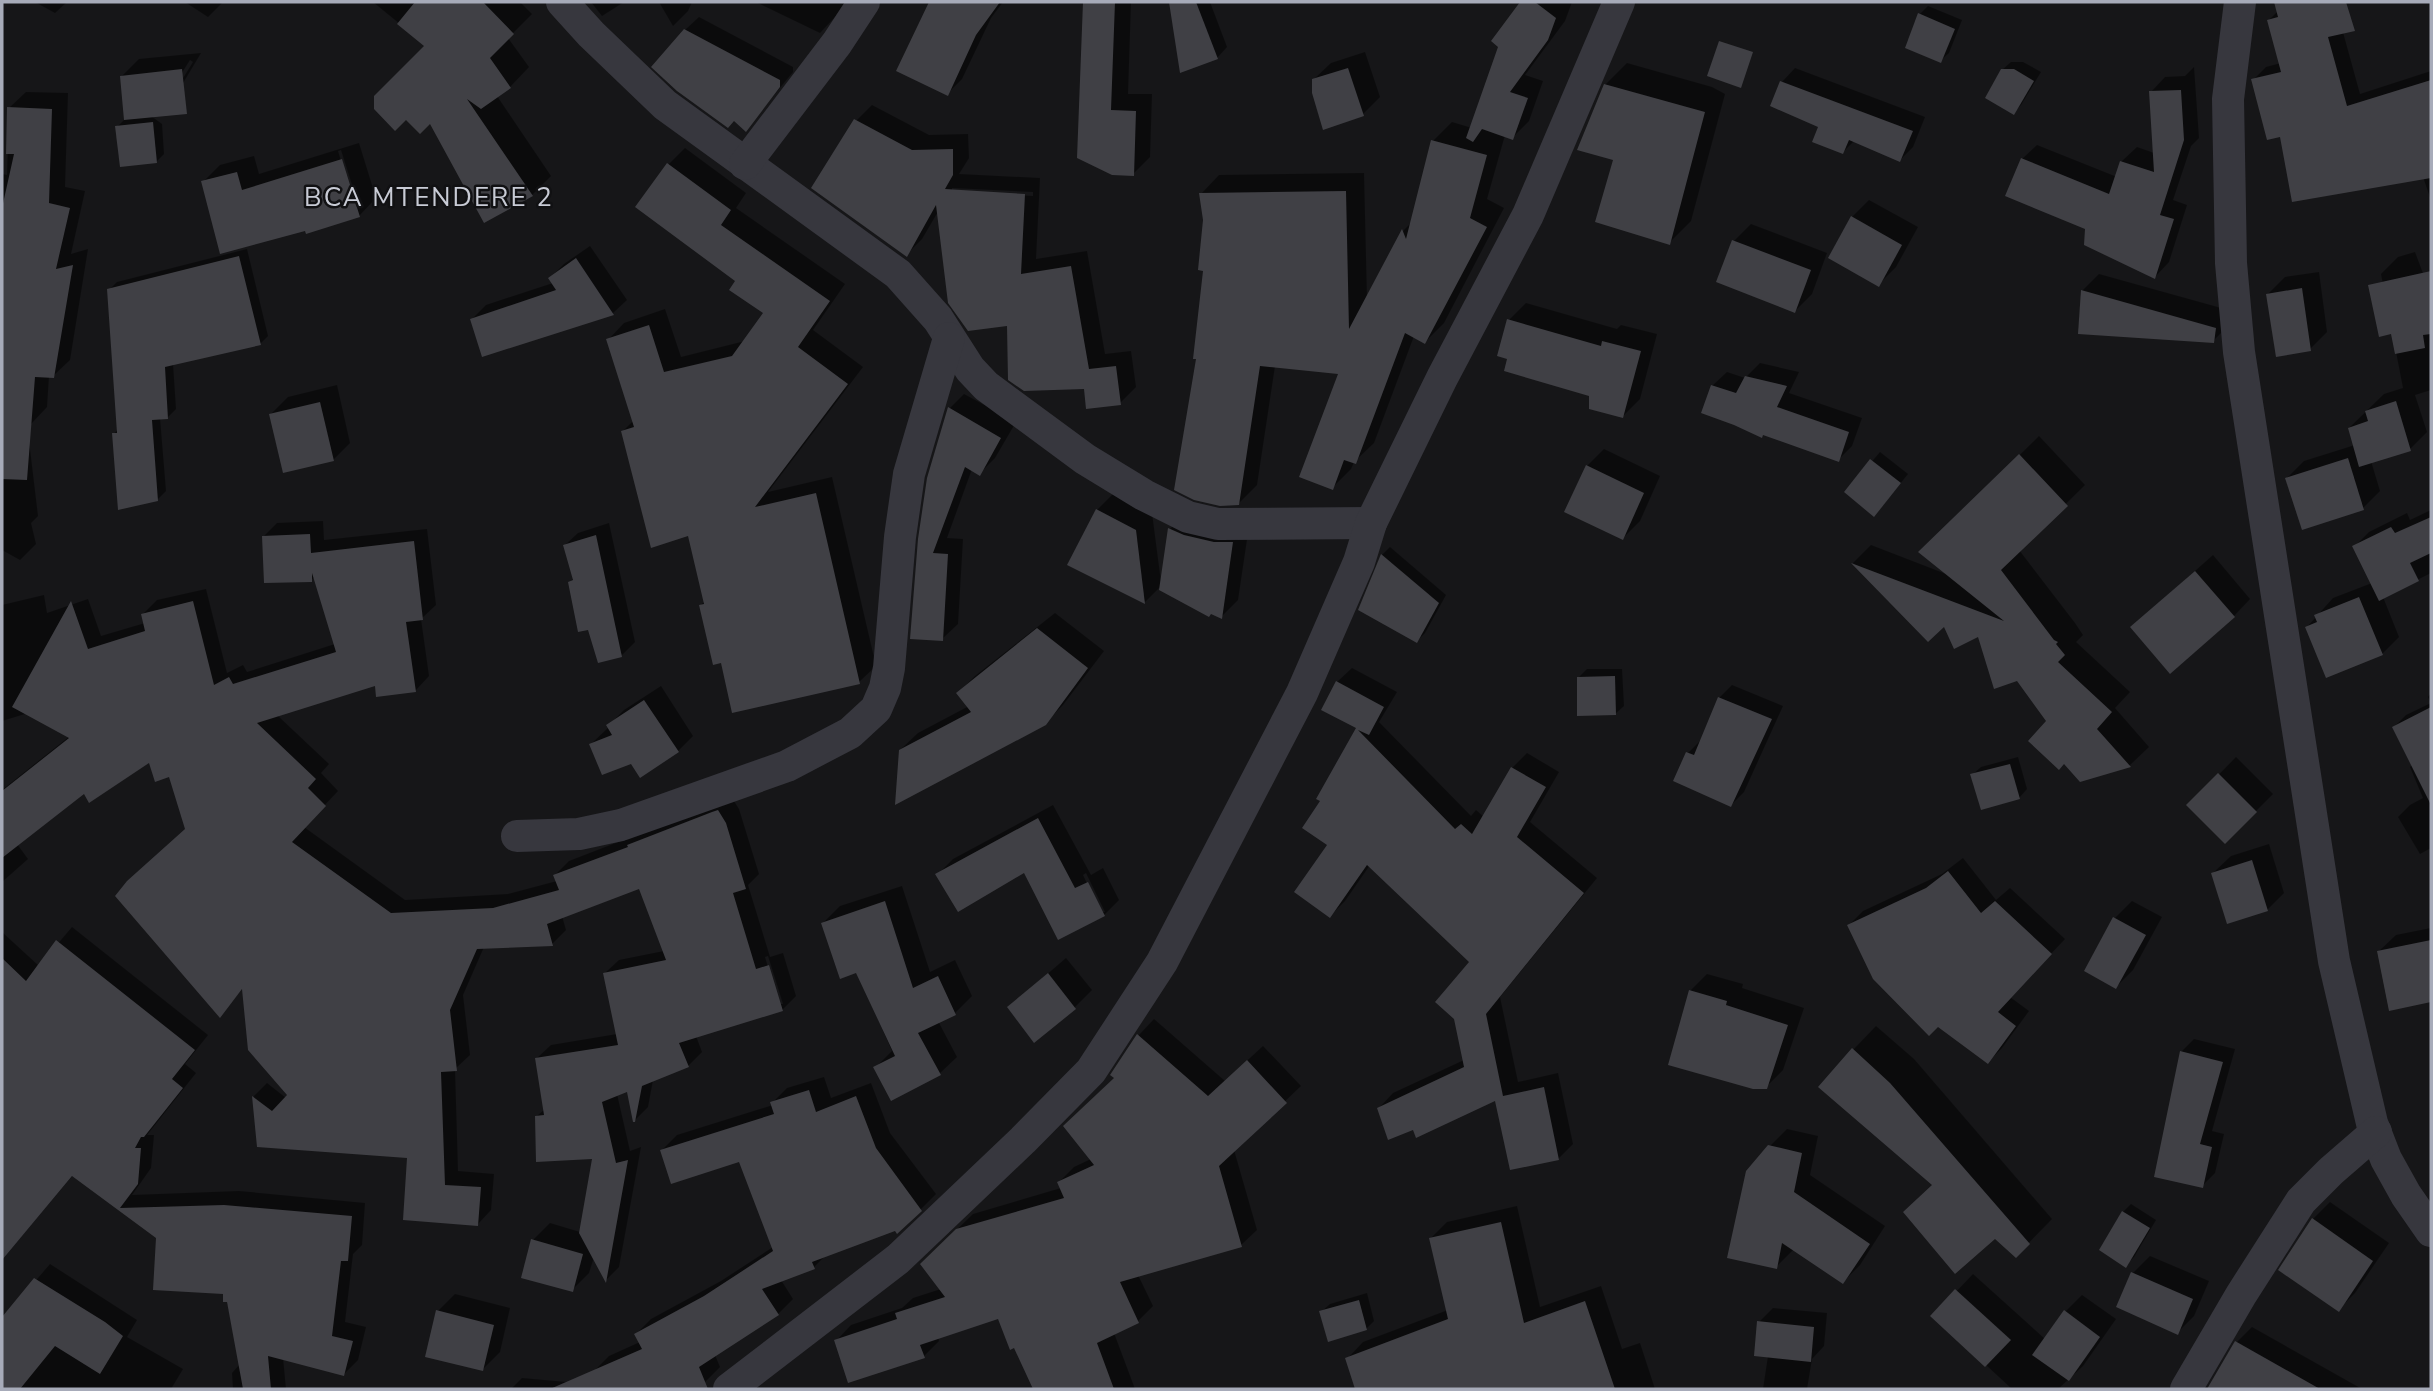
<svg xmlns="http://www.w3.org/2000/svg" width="2433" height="1391" viewBox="0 0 2433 1391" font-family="'Nunito Sans',sans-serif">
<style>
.shadow{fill:#0007;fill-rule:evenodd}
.building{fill:#404045}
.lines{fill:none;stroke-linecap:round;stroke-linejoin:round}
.minor{stroke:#37373e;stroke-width:32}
.labels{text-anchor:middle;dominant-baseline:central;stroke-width:5;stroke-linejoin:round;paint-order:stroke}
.quarter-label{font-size:26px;letter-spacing:2px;fill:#c8cbd5;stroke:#111113}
</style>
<rect width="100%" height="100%" fill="#161618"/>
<!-- shadow -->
<g class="shadow">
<polygon points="35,2 67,2 55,13"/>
<polygon points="185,2 223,2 208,17"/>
<polygon points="373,2 520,2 532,14 508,38 529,67 510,87 497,96 551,176 532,195 485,221 431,121 407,117 427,46"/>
<polygon points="591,2 624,2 602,16"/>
<polygon points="659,2 692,2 688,11 673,26"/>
<polygon points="756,2 845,2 835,17 820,33"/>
<polygon points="932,2 1003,2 991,18 962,79 947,94 899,70"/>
<polygon points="1085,2 1131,2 1128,94 1152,94 1150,157 1133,174 1078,157"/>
<polygon points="1171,2 1210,2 1227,47 1217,58 1182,71"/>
<polygon points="1522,2 1572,2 1565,21 1525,75 1543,81 1529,121 1512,138 1505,135 1487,199 1504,208 1444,323 1425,342 1414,336 1374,443 1354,462 1351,469 1332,488 1341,373 1275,366 1257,485 1238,504 1198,358 1205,269 1205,220 1201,194 1219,175 1364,173 1367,299 1404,230 1412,222 1433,141 1452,122 1472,128 1500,46 1493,41"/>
<polygon points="2276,2 2338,2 2344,22 2341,25 2360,94 2431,71 2431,200 2423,177 2282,135 2253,80 2266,67 2281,63 2269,20 2278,11"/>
<polygon points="1928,6 1962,20 1949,53 1940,61 1920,14"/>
<polygon points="699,17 793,67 793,72 746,129 734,119 685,30"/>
<polygon points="1365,52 1380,97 1363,114 1313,80 1331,63"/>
<path d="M201 53 174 98 151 116 162 124 164 154 156 162 117 127 126 118 122 76 139 59ZM190 60 193 62 169 101H164Z"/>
<polygon points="2011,62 2023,62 2041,72 2021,105 2013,113 2002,70"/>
<polygon points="1627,63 1712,87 1725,94 1691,221 1669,243 1616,159 1605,85"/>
<polygon points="2194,67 2199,138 2191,146 2173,200 2187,205 2169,262 2155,277 2087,228 2022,159 2037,145 2117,177 2122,161 2137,147 2154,153 2151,92 2165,77 2185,76"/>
<polygon points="1795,68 1925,117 1913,147 1900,160 1854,141 1843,152 1782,82"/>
<polygon points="26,92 68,93 65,187 85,191 71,254 88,249 70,360 53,376 49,376 47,407 31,424 27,424 38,516 31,523 36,544 20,560 2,550 2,174 7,175 9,108"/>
<path d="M872 105 929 135 968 134 969 158 959 174 1040 178 1036 259 1087 251 1105 354 1131 351 1136 387 1120 403 1085 387 1009 324 939 210 922 239 906 255 856 121ZM952 188 1033 192V196L952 191Z"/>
<path d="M359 143 376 198 359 216 203 182 220 165 254 156 259 174ZM341 150 359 207H355L338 151Z"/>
<polygon points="685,148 746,193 736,208 845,284 813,330 863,367 768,492 832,477 876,666 859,682 701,605 705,601 689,534 623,431 634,420 608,340 624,323 665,309 681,357 745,341 765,313 738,280 638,206 669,164"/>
<polygon points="1869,200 1918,227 1896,267 1879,284 1852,217"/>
<polygon points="1751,224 1827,253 1812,294 1795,311 1734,241"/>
<polygon points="590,246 627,300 613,313 483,355 472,319 486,305 553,283 550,278 564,264"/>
<polygon points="247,249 268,336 260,344 173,364 176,409 167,418 160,418 166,491 158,499 114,434 118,429 109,290 117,282"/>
<polygon points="2415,252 2424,276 2431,274 2431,390 2415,395 2427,432 2410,449 2371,461 2380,491 2363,508 2287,478 2304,461 2355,445 2349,428 2384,394 2403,388 2381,274 2398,257"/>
<polygon points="2319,272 2327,332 2310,349 2268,294 2285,277"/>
<polygon points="2099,274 2232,311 2230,324 2213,341 2082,291"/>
<polygon points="1526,303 1617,329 1621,325 1657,334 1640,399 1623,416 1591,394 1509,358 1509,320"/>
<polygon points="1760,363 1799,372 1789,393 1862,418 1852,446 1838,460 1712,386 1727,372 1745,378"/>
<polygon points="337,385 350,443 333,460 271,414 288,397"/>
<polygon points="964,394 1016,422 995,458 979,474 972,469 947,538 963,539 958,624 942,639 912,637 949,409"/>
<polygon points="2039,436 2085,485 2019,550 2075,623 2083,635 2076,642 2130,692 2115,708 2149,747 2130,765 2080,780 2049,721 2018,679 1979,635 1944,624 1928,640 1853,563 1871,545 1946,574 1921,552"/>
<polygon points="1604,449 1660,476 1640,521 1623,538 1587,466"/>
<polygon points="1880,452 1908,474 1882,506 1846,492"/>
<polygon points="1114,493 1152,513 1161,582 1170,529 1187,512 1249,526 1238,600 1221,617 1211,613 1209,615 1159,588 1145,602 1097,510"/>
<polygon points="2431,510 2431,573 2383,597 2399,637 2382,654 2307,627 2333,598 2372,583 2354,547 2369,532 2407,513 2410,520"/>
<path d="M323 521 324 540 427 529 436 605 421 619 429 676 416 690 376 684 277 715 329 764 321 773 338 791 304 827 405 900 508 894 557 881 555 875 569 861 732 798 739 809 759 874 748 885 770 957 783 953 796 996 782 1010 696 1036 702 1052 688 1066 653 1080 648 1107 635 1120 628 1089 617 1094 630 1151 641 1147 619 1267 606 1280 594 1257 589 1273 572 1290 533 1240 550 1223 580 1232 594 1157 537 1116 545 1109 537 1058 551 1045 617 1034 605 973 619 960 664 951 640 887 562 916 566 930 552 944 484 947 463 995 470 1055 455 1069 458 1171 494 1174 491 1210 478 1224 409 1156 259 1145 254 1096 267 1083 286 1098 289 1095 243 988 220 1015 186 829 170 775 150 761 84 792 17 844 28 859 2 882V790L143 678 2 721V605L44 595 47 613 88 599 101 636 145 623 143 614 157 600 206 589 227 673 243 665 247 672 335 644 315 577 311 580 263 537 277 523ZM768 956 783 1004H779L765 957Z"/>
<polygon points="609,523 635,642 622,655 589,628 570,582 574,578 564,546 578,533"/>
<polygon points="1390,547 1446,595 1425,633 1417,641 1360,609 1382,555"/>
<polygon points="2213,555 2250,599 2234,616 2132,627"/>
<polygon points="1055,613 1104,651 1063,705 1045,723 900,750 918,733 969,706 958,693 975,676"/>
<polygon points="1352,668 1397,692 1379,722 1471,816 1476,810 1484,817 1512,768 1527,753 1559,772 1530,822 1597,878 1500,997 1518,1082 1558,1073 1573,1144 1558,1159 1497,1099 1379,1108 1393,1093 1464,1060 1471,962 1370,865 1345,901 1330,916 1329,845 1322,801 1358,728 1337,682"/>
<polygon points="1587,669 1622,669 1624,706 1615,714 1579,677"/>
<polygon points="1732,685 1783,706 1744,792 1731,805 1688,753 1701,740 1719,698"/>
<polygon points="661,686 693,736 678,751 632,762 591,744 609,727 608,726 624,710"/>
<polygon points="2431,693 2431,848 2420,854 2398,817 2410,805 2423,798 2410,767 2413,764 2394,727 2406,715 2431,703 2428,697"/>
<polygon points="2018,757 2027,789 2019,798 1972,775 1981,767"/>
<polygon points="2236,757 2273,794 2225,842 2189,805"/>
<path d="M1053 805 1091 875 1103 868 1119 900 1104 915 1025 870 938 874 953 859ZM1086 873 1105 912H1101L1083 875Z"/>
<polygon points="2269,844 2284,893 2267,910 2213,873 2231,856"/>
<polygon points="1963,858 1996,900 2010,888 2065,939 2010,997 2029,1011 2002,1048 1988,1062 1849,925 1863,911 1942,874"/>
<polygon points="902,886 930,972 955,960 972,996 955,1013 938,1021 957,1057 939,1074 875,1068 892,1051 857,971 823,923 840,906"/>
<polygon points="2132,901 2162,917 2133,970 2116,987 2086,970 2115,918"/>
<polygon points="72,927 208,1035 185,1064 196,1073 147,1135 154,1135 151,1168 132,1195 239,1191 365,1203 362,1245 353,1254 345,1322 366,1327 358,1360 344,1374 283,1358 286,1389 233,1389 232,1373 240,1364 225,1292 158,1237 73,1175 19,1239 5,1253 2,1250 2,932 39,966"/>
<polygon points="2431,928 2431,1001 2390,1009 2378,952 2396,935"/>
<polygon points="1066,958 1092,990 1075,1007 1034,1040 1009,1007"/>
<polygon points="1707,974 1743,984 1742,988 1804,1008 1783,1070 1766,1087 1690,991"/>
<polygon points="1154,1019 1225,1081 1263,1046 1301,1086 1234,1150 1257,1230 1241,1245 1138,1275 1153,1306 1138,1321 1114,1333 1135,1389 1035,1389 999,1317 938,1337 939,1341 924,1356 836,1341 851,1325 902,1308 913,1298 941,1289 938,1248 973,1214 1061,1188 1059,1182 1074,1167 1091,1159 1116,1077 1113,1075 1139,1035"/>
<polygon points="1876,1026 1914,1059 2052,1219 2016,1256 1933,1184 1853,1050"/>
<polygon points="2194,1039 2235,1049 2212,1131 2224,1134 2215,1173 2202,1186 2181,1052"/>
<polygon points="824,1077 831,1098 871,1083 890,1133 936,1194 898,1232 896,1229 826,1255 814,1267 781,1280 793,1299 778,1314 715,1355 720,1367 705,1382 685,1389 511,1389 522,1378 600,1385 594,1371 609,1356 640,1342 636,1334 651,1319 721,1281 773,1247 740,1160 662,1150 677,1135 773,1105 772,1103 787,1088"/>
<polygon points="1787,1129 1818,1136 1810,1175 1885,1226 1860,1265 1843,1282 1794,1249 1776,1267 1770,1146"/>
<polygon points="2330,1202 2389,1243 2355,1293 2338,1310 2313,1219"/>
<polygon points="2131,1204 2156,1220 2134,1257 2126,1265 2123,1212"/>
<polygon points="1517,1206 1540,1307 1601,1286 1622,1349 1640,1343 1655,1389 1480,1389 1478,1384 1464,1389 1442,1389 1440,1386 1430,1389 1357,1389 1347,1359 1363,1342 1448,1310 1431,1238 1447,1222"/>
<polygon points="2150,1256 2209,1281 2194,1316 2177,1333 2133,1273"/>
<polygon points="50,1264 137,1320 127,1337 183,1369 171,1389 2,1389 2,1320"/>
<polygon points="1973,1274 2045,1339 2065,1312 2082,1295 2116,1319 2083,1366 2058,1389 2012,1389 1933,1316"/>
<polygon points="1367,1293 1374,1321 1366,1329 1321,1312 1330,1304"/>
<polygon points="455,1294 510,1308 500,1352 483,1369 438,1311"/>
<polygon points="1773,1308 1827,1313 1824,1346 1812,1359 1807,1389 1763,1389 1768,1356 1759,1322"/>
<polygon points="2252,1327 2362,1389 2221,1389 2237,1342"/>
</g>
<!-- building -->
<g class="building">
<polygon points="415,2 483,2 514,34 490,58 511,88 481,109 467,99 533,196 484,223 430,124 420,134 406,120 395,131 374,109 374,96 424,46 397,24"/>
<polygon points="929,2 1000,2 976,35 948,96 896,71"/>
<polygon points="1083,2 1115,2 1111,110 1136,111 1134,176 1112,175 1077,158"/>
<polygon points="1169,2 1196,2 1218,59 1180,73"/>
<polygon points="1520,2 1535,2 1556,18 1548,40 1510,92 1528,98 1513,140 1482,129 1473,142 1466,138 1498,47 1491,41"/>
<polygon points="2274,2 2346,2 2355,31 2328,37 2347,106 2431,80 2431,178 2292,202 2280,137 2267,140 2251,79 2281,72 2267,20 2278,17"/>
<polygon points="1918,13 1955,29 1941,63 1905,48"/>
<polygon points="684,29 780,80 780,87 746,132 734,121 728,128 677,91 651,67"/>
<polygon points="1719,41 1753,52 1741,88 1707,76"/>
<polygon points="1348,68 1364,116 1323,130 1312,93 1312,79"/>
<polygon points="182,69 187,114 124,120 120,76"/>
<polygon points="2001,69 2014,69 2034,81 2014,115 1985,98"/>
<polygon points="1780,81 1913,131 1900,162 1849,140 1843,154 1812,142 1818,127 1770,106"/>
<polygon points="1604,84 1705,112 1670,245 1595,222 1613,160 1577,150"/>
<polygon points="2181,90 2184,140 2160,215 2174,219 2155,279 2084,245 2085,229 2005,196 2021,158 2109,194 2120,161 2154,172 2149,91"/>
<polygon points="7,107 52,109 49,203 70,208 56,269 73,265 54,378 35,377 27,480 2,479 2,208 14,154 6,154"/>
<polygon points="854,119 912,150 953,149 953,175 945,189 1025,194 1021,274 1071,266 1089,369 1116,366 1121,405 1086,409 1084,389 1024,391 1008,380 1007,326 968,331 948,303 936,205 907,257 811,188"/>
<polygon points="153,122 157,163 120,167 115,126"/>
<polygon points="1431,140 1487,155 1470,218 1487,227 1425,344 1405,333 1356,464 1344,460 1333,490 1299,477 1338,374 1260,366 1239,505 1220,506 1194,500 1174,490 1196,359 1193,359 1203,271 1198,270 1203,220 1199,193 1346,191 1349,329 1402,229 1406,239"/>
<polygon points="342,159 360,217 306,234 305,231 220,254 201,181 237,172 242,190"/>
<polygon points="667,163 731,210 721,225 830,301 798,347 848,384 755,507 816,493 860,684 732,713 721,663 713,665 699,605 704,604 688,536 651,548 621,431 634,427 606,339 649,325 664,372 732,356 763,313 729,290 735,281 635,207"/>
<polygon points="1851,216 1902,245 1879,287 1828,258"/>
<polygon points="1732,240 1811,270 1795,313 1716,282"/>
<polygon points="239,256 261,345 165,367 168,419 152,420 158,501 118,510 112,433 117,433 107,289"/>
<polygon points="576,258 614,315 482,357 470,319 556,290 548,278"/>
<polygon points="2431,271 2431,334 2423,335 2425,348 2395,354 2391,334 2379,337 2368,285"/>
<polygon points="2302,288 2311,351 2276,357 2266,294"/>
<polygon points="2081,290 2216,328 2214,343 2078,334"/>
<polygon points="1507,319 1601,346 1602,341 1641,351 1623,418 1589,409 1589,396 1504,371 1507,359 1497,356"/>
<polygon points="1745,376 1787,386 1777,407 1849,432 1839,462 1763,435 1762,438 1734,425 1701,413 1711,385 1736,393"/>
<polygon points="2396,401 2411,451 2359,467 2348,428 2368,421 2365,411"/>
<polygon points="320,402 334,461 283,473 269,414"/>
<polygon points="948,407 1001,438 980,476 965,467 933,553 948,554 943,641 910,639 918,539 927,478"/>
<polygon points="2019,454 2068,506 2001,570 2054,640 2058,642 2056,644 2065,655 2058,662 2112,712 2097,729 2131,767 2080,782 2064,764 2059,770 2028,741 2046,721 2017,681 1994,689 1978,637 1954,649 1944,627 1928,642 1851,563 2004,621 1918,552"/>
<polygon points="2348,458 2364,510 2302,530 2285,478"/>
<polygon points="1870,459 1901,483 1874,517 1844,492"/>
<polygon points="1586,465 1644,493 1623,540 1564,512"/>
<polygon points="1096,509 1136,530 1145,604 1067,565"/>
<polygon points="2431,517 2431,553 2410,563 2419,581 2379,601 2352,546 2391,527 2395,533"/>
<polygon points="1168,528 1184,535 1214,542 1233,542 1222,619 1211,614 1209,617 1159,590"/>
<polygon points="310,534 311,553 414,541 423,620 406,622 416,692 376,697 375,686 257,723 316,779 308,788 326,806 292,842 391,913 493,908 559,890 553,875 628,847 627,845 712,812 718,810 726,823 746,889 733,893 756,969 769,965 783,1011 679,1043 689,1067 642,1086 635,1122 633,1122 627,1092 602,1102 616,1163 628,1160 606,1283 579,1233 592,1159 536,1162 535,1116 544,1115 535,1058 618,1045 603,973 666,960 639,889 547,924 553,946 477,949 450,1010 457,1071 441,1072 445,1185 481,1187 478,1226 403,1220 407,1158 257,1147 252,1096 272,1111 287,1095 248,1050 242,989 220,1018 115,896 127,881 185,829 169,777 155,782 149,763 89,803 84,794 2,858 2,791 69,738 12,707 71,601 88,649 145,631 141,614 193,601 214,685 229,677 233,684 336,652 312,573 312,582 264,583 262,536"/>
<polygon points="596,535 622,657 598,663 588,630 578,632 568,582 573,580 563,545"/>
<polygon points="1381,554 1439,603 1417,643 1358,610"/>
<polygon points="2195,571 2235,617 2170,674 2130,627"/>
<polygon points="2359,597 2383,655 2326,678 2305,627 2317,622 2314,615"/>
<polygon points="1037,628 1088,668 1046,725 895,805 899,750 971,712 956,693"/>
<polygon points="1615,676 1616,715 1577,716 1577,677"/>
<polygon points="1336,681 1384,707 1369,735 1358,730 1455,829 1461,824 1472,834 1511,767 1546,787 1517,837 1584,893 1486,1014 1503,1096 1544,1087 1559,1160 1510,1170 1495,1101 1416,1138 1413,1130 1388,1140 1377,1108 1464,1067 1454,1019 1435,1002 1469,962 1367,865 1330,918 1294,892 1327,845 1302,828 1320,801 1316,799 1356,728 1321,710"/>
<polygon points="1718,697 1772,719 1731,807 1673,781 1686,752 1694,755"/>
<polygon points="644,700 679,752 640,778 631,764 602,775 589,744 612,735 606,725"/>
<polygon points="2431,707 2431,805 2392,727"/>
<polygon points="2010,764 2020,799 1981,810 1970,774"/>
<polygon points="2218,773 2257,812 2225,844 2186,805"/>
<polygon points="1038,818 1075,888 1088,882 1105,916 1058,940 1024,873 958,912 935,874"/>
<polygon points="2252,860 2268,911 2227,924 2211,873"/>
<polygon points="1948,871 1981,913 1995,901 2052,954 1998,1012 2016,1026 1988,1064 1938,1027 1929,1036 1873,979 1847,925 1926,888"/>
<polygon points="885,901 913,988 938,976 956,1015 918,1033 941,1075 891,1101 873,1067 895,1056 856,973 840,979 821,923"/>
<polygon points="2113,917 2146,935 2116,989 2084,971"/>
<polygon points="56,940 195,1050 172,1079 183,1088 144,1137 141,1137 135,1148 141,1148 138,1184 120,1208 224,1205 352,1216 348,1261 341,1261 332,1336 353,1341 344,1376 268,1356 271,1389 243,1389 227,1302 223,1302 223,1294 153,1290 156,1238 72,1176 2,1260 2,958 26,981"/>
<polygon points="2431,940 2431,1002 2389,1011 2377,951"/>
<polygon points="1048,973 1076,1009 1034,1043 1007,1007"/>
<polygon points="1689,990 1727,1001 1726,1005 1788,1025 1767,1089 1753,1089 1668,1065"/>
<polygon points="1137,1034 1208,1096 1247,1060 1287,1103 1219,1166 1242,1247 1120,1282 1139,1323 1097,1343 1114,1389 1033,1389 1014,1348 1010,1350 998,1319 920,1345 925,1358 848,1383 834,1340 897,1319 895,1313 945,1297 920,1264 956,1229 1064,1198 1057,1182 1094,1165 1063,1126 1114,1078 1110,1075"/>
<polygon points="1852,1048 1890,1083 2030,1244 2016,1258 1995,1239 1955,1274 1903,1212 1932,1185 1818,1087"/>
<polygon points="2180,1051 2223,1062 2200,1144 2212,1147 2203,1188 2154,1177"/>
<polygon points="809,1090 816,1112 856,1096 876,1148 922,1211 897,1234 895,1231 812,1262 815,1269 762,1289 779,1315 699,1367 708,1389 550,1389 642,1349 634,1334 704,1296 773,1251 739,1162 671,1184 660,1150 774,1114 770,1102"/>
<polygon points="1768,1145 1802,1153 1794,1192 1870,1244 1843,1284 1782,1243 1777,1269 1727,1258 1746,1171"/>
<polygon points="2122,1211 2150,1228 2126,1268 2099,1250"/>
<polygon points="2312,1218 2373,1261 2339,1312 2278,1270"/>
<polygon points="1501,1222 1524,1323 1585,1301 1615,1389 1355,1389 1345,1358 1448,1319 1429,1238"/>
<polygon points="531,1239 583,1254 573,1292 521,1278"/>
<polygon points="2131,1272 2193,1299 2178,1335 2116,1307"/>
<polygon points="34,1278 105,1322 123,1336 100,1374 55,1346 20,1389 2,1389 2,1317"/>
<polygon points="1955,1289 2011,1340 1985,1367 1930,1316"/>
<polygon points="1359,1300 1367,1330 1328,1342 1319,1311"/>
<polygon points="436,1310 494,1325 483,1371 425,1357"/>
<polygon points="2064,1310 2100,1337 2069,1381 2032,1355"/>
<polygon points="1757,1321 1814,1327 1811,1362 1754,1356"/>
<polygon points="2235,1341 2320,1389 2207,1389"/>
</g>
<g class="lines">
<!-- minor -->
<g class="minor">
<polyline points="562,2 591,34 665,105 898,274 938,319 970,369 986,386 1085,459 1144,495 1188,517 1218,524 1371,523"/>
<polyline points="2240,2 2228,99 2231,263 2239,352 2334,961 2372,1123 2386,1159 2406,1195 2431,1231"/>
<polyline points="745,164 837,43 864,2"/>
<polyline points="517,836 579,834 621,825 787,766 850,733 876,709 885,688 889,668 900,537 909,474 949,338"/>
<polyline points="729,1389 898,1259 1023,1140 1091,1071 1162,962 1302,693 1359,562 1371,523 1442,378 1528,215 1619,2"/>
<polyline points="2186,1389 2241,1295 2301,1201 2331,1171 2376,1132"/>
</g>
</g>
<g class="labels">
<!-- quarter labels -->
<g class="quarter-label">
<text x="429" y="197">BCA MTENDERE 2</text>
</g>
</g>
<!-- border -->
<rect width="2433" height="1391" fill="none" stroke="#a7abb9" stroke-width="7"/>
</svg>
